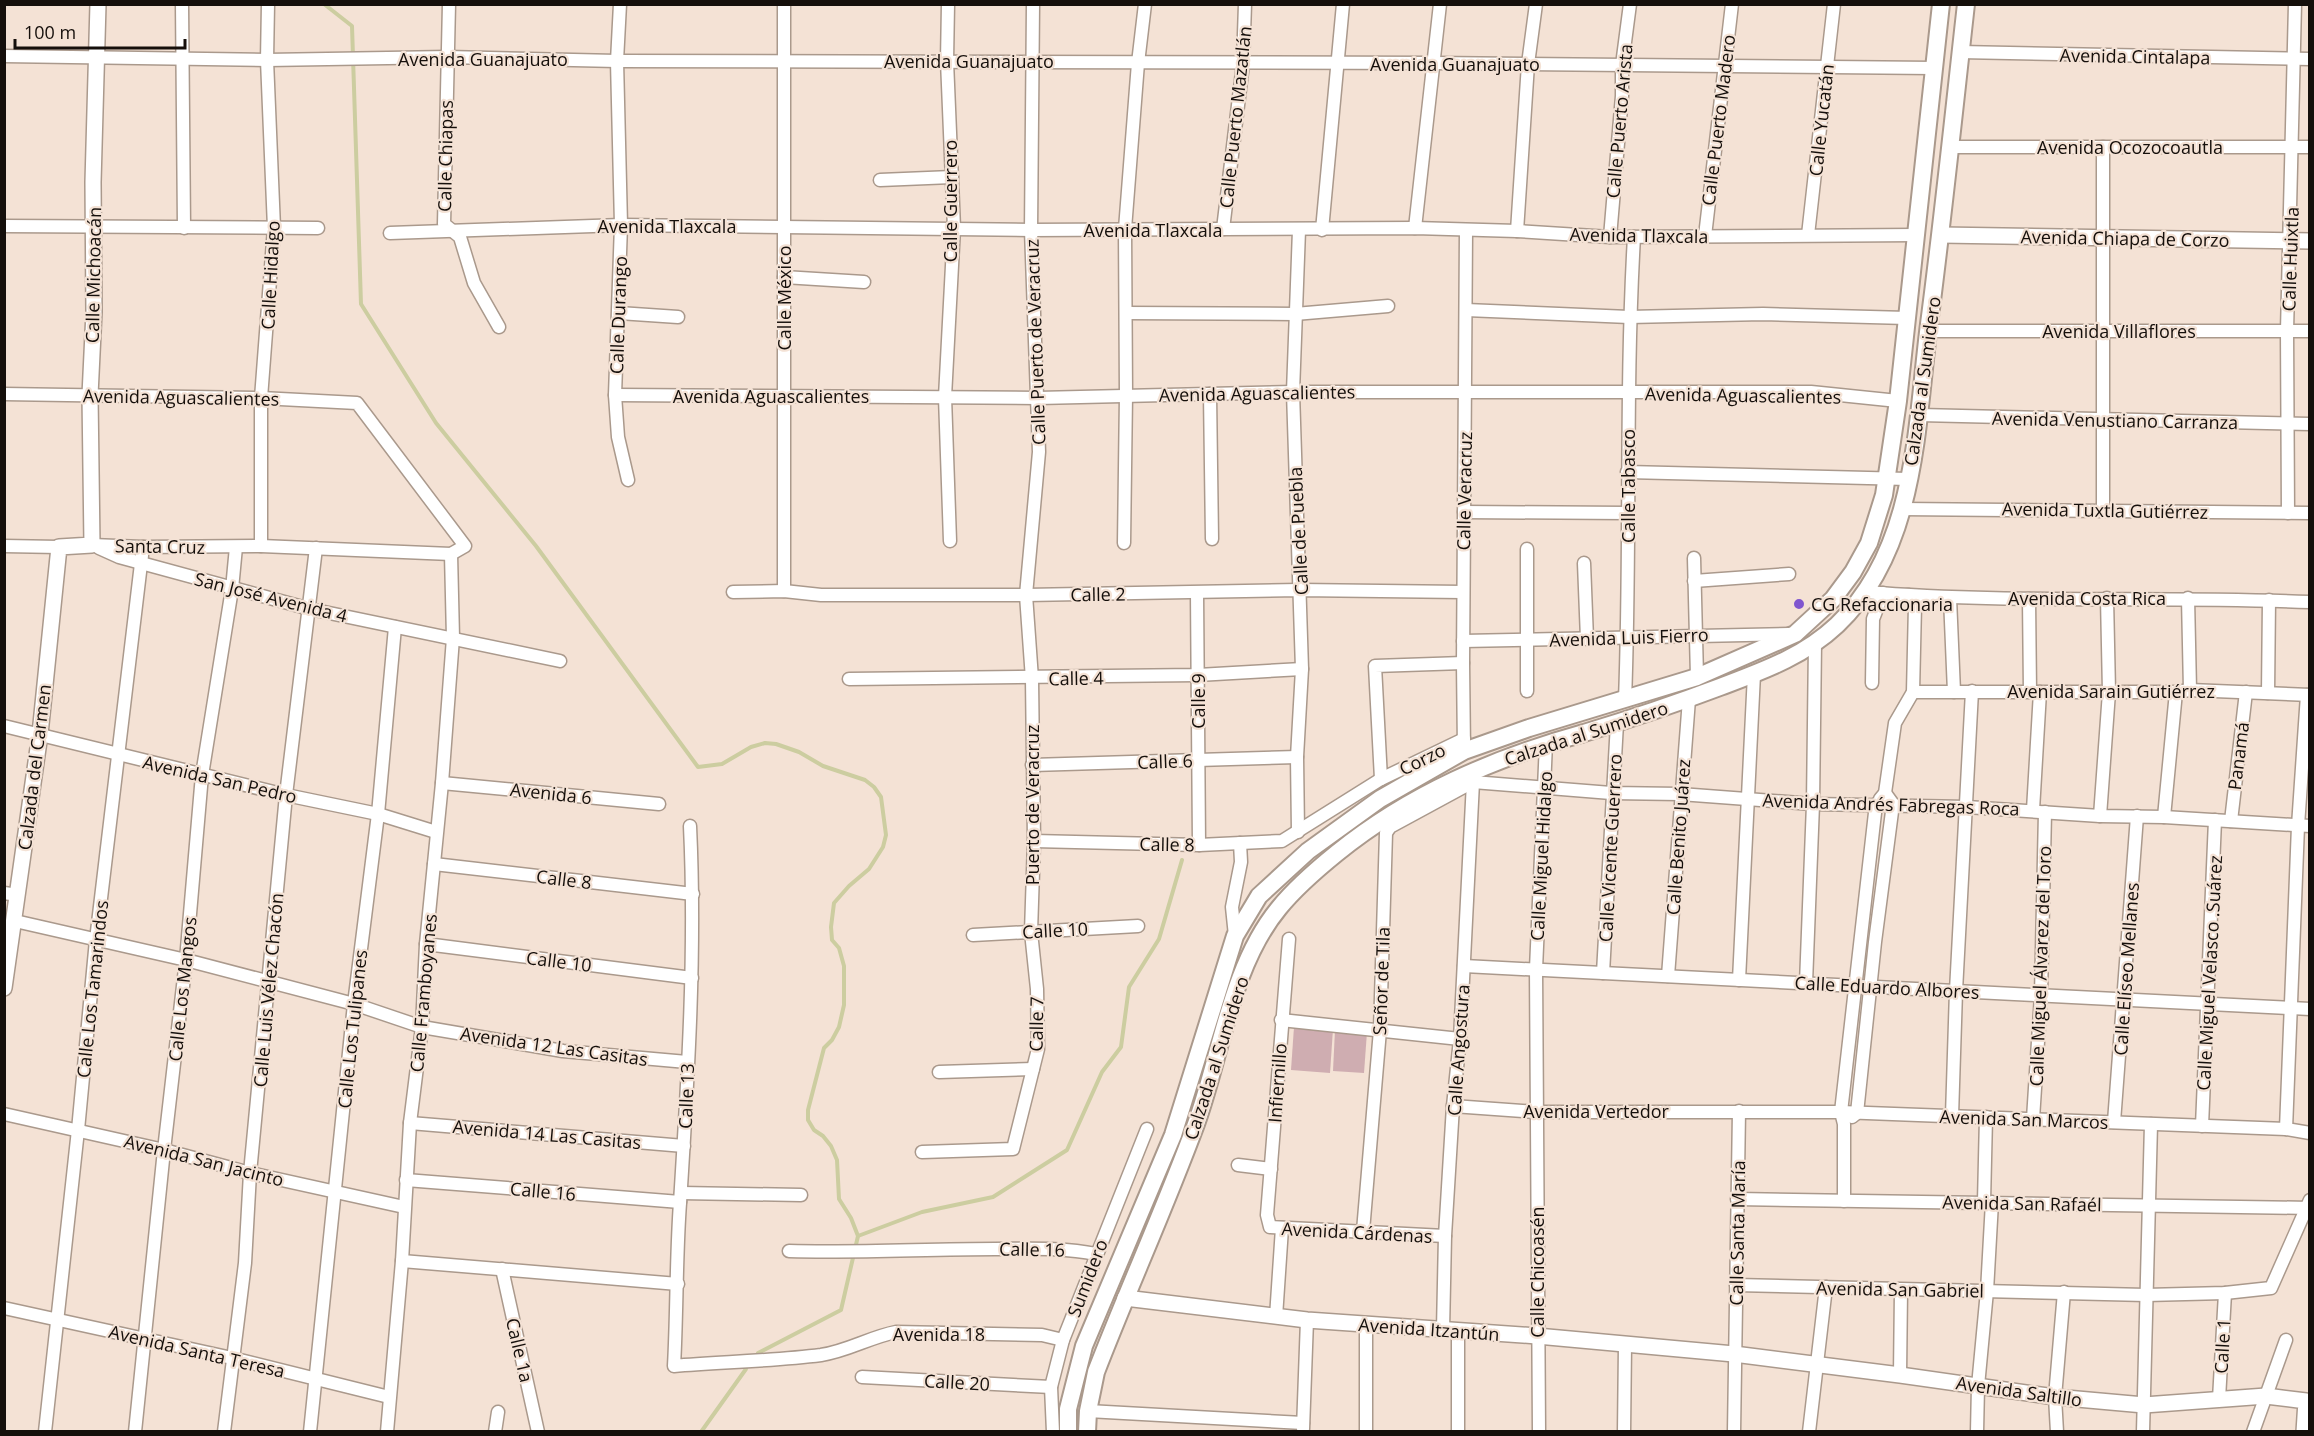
<svg xmlns="http://www.w3.org/2000/svg" width="2314" height="1436" viewBox="0 0 2314 1436" font-family="'Open Sans',sans-serif">
<style>
.green{fill:#cfadb1}
.lines{fill:none;stroke-linecap:round;stroke-linejoin:round}
.stream{stroke:#cccda0;stroke-width:4}
.minor-casing{stroke:#aa998c;stroke-width:15}
.tertiary-casing{stroke:#aa998c;stroke-width:18}
.secondary-casing{stroke:#aa998c;stroke-width:20}
.minor{stroke:#fff;stroke-width:12}
.tertiary{stroke:#fff;stroke-width:15}
.secondary{stroke:#fff;stroke-width:16}
.poi-dot{fill:#8056cf;stroke:#f4e2d5;stroke-width:2}
.labels{text-anchor:middle;dominant-baseline:central;stroke-width:4.5;stroke-linejoin:round;paint-order:stroke}
.street-label{font-size:18px;fill:#150f0b;stroke:#f4e2d5}
.poi-label{font-size:18px;fill:#150f0b;stroke:#f4e2d5;text-anchor:start}
</style>
<rect width="100%" height="100%" fill="#f4e2d5"/>
<!-- green -->
<g class="green">
<polygon points="1294,1027 1333,1029 1330,1073 1291,1070"/>
<polygon points="1335,1030 1367,1032 1364,1073 1333,1071"/>
</g>
<g class="lines">
<!-- stream -->
<g class="stream">
<polyline points="324,4 352,26 361,304 436,423 536,546 698,767 722,764 751,747 765,743 776,744 799,752 823,766 865,780 874,787 881,797 886,835 883,847 869,869 849,886 834,903 831,927 832,940 839,948 844,966 844,1005 839,1027 832,1040 824,1048 808,1110 808,1120 814,1130 823,1136 831,1146 837,1160 839,1199 851,1218 858,1236 841,1310 758,1353"/>
<polyline points="858,1236 922,1212 993,1197 1067,1150 1102,1072 1121,1047 1129,987 1159,939 1182,860"/>
<polyline points="701,1432 746,1369"/>
</g>
<!-- minor casing -->
<g class="minor-casing">
<g id="minor">
<polyline points="182,4 184,228"/>
<polyline points="449,4 444,224 460,237 474,283 499,327"/>
<polyline points="620,4 617,61 621,225 615,395 618,437 628,480"/>
<polyline points="948,4 947,61 954,228 945,397 950,541"/>
<polyline points="1960,52 2310,59"/>
<polyline points="4,56 267,60 448,57 617,61 1434,63 1934,68"/>
<polyline points="1950,147 2310,147"/>
<polyline points="880,180 952,177"/>
<polyline points="4,226 318,228"/>
<polyline points="1415,228 1440,4"/>
<polyline points="1223,229 1243,64 1245,4"/>
<polyline points="1322,230 1343,4"/>
<polyline points="1517,231 1528,64 1536,4"/>
<polyline points="390,233 621,225 1031,230 1415,228 1517,231 1610,237 1916,235"/>
<polyline points="1808,235 1834,4"/>
<polyline points="1705,236 1732,4"/>
<polyline points="1610,237 1622,96 1622,65 1630,4"/>
<polyline points="784,277 864,282"/>
<polyline points="1466,310 1629,317 1763,314 1907,318"/>
<polyline points="619,313 678,317"/>
<polyline points="1126,313 1295,314 1388,306"/>
<polyline points="1928,331 2310,331"/>
<polyline points="4,394 261,398 357,403 465,546 451,554 261,546 143,547 92,545"/>
<polyline points="1210,394 1212,539"/>
<polyline points="615,395 1038,398 1293,392 1811,392 1898,401"/>
<polyline points="1920,415 2310,424"/>
<polyline points="1627,472 1908,479"/>
<polyline points="1901,509 2310,513"/>
<polyline points="2103,510 2103,147"/>
<polyline points="1464,512 1627,513"/>
<polyline points="2288,513 2287,331 2295,4"/>
<polyline points="1124,543 1126,395 1125,229 1138,63 1145,4"/>
<polyline points="4,546 59,547"/>
<polyline points="261,546 261,398 274,228 267,60 268,4"/>
<polyline points="99,548 119,557 310,609 560,661"/>
<polyline points="1527,549 1527,691"/>
<polyline points="1694,558 1697,677"/>
<polyline points="1584,563 1587,639"/>
<polyline points="1694,581 1789,574"/>
<polyline points="784,591 784,4"/>
<polyline points="733,592 784,591 821,595 1026,595 1299,590 1463,592"/>
<path d="M1865 592C2013 604 2161 596 2310 602"/>
<polyline points="1197,593 1199,845"/>
<polyline points="1950,598 1954,692"/>
<polyline points="2188,598 2190,690"/>
<polyline points="2029,599 2030,692"/>
<polyline points="1463,641 1789,634"/>
<polyline points="849,679 1198,675 1302,669"/>
<polyline points="1872,683 1873,619 1883,593"/>
<polyline points="1913,692 2176,692 2190,690 2310,695"/>
<polyline points="2268,693 2269,600"/>
<path d="M1625 700C1631 545 1625 391 1634 237"/>
<polyline points="4,726 286,795 378,814 436,832"/>
<polyline points="1464,751 1463,663 1466,231"/>
<polyline points="1032,765 1297,757"/>
<polyline points="1381,779 1375,666 1463,663"/>
<polyline points="442,783 659,804"/>
<polyline points="1880,799 1885,793 1895,723 1913,692 1915,605 1908,595"/>
<polyline points="2033,810 2040,692"/>
<polyline points="2100,816 2109,692 2107,598"/>
<polyline points="2164,817 2176,692"/>
<polyline points="2231,821 2246,692"/>
<path d="M690 826C696 952 688 1077 680 1203 676 1257 677 1312 674 1366 723 1362 773 1361 821 1355 848 1351 870 1337 896 1332L1042 1335 1063 1340"/>
<polyline points="1298,832 1297,757 1302,669 1293,392 1299,230"/>
<polyline points="1034,841 1199,845 1282,841 1381,779 1464,739"/>
<polyline points="434,864 693,894"/>
<polyline points="4,893 18,895"/>
<polyline points="15,921 186,960 354,1004 422,1027 563,1051 687,1062"/>
<polyline points="973,935 1138,926"/>
<polyline points="1235,936 1232,907 1241,862 1240,843"/>
<polyline points="1289,939 1267,1215 1270,1227 1445,1236"/>
<polyline points="426,944 692,978"/>
<polyline points="1464,966 2310,1009"/>
<polyline points="1603,973 1617,723"/>
<polyline points="1668,976 1689,699"/>
<polyline points="1739,980 1754,674"/>
<polyline points="1806,983 1813,804 1815,643"/>
<polyline points="1281,1020 1460,1039"/>
<polyline points="939,1072 1033,1069"/>
<polyline points="1453,1106 1536,1112 1841,1112 2286,1129 2310,1133"/>
<polyline points="4,1114 164,1150 250,1173 404,1207"/>
<polyline points="1952,1116 1956,991 1972,691"/>
<polyline points="1852,1117 1857,1113 1875,942 1893,804 1885,793"/>
<polyline points="2033,1119 2041,995 2045,812"/>
<polyline points="2114,1122 2137,816"/>
<polyline points="410,1123 684,1146"/>
<polyline points="2202,1126 2215,820"/>
<polyline points="2286,1129 2298,826 2307,695"/>
<polyline points="922,1152 1013,1149 1038,1049 1037,989 1031,932 1034,841 1032,679 1026,595 1039,452 1031,230 1033,4"/>
<polyline points="1238,1165 1271,1169"/>
<polyline points="406,1180 680,1202"/>
<polyline points="681,1193 801,1195"/>
<polyline points="1737,1199 2310,1208"/>
<polyline points="1844,1201 1844,1124 1841,1112 1876,804"/>
<polyline points="1984,1202 1986,1117"/>
<polyline points="1363,1231 1380,1030 1386,833 1390,827 1473,782 1611,793 1680,794 1813,804 1967,807 2100,816 2164,817 2310,826"/>
<path d="M789 1251C858 1253 926 1249 995 1249 1029 1249 1062 1247 1096 1254"/>
<polyline points="402,1261 678,1284"/>
<polyline points="502,1269 538,1432"/>
<polyline points="1736,1285 2146,1295 2225,1293 2271,1288 2310,1200"/>
<polyline points="4,1308 232,1358 389,1397"/>
<polyline points="1276,1317 1282,1228"/>
<polyline points="1366,1325 1366,1432"/>
<polyline points="1443,1330 1445,1236 1453,1106 1460,1039 1473,782 1471,776"/>
<polyline points="1900,1375 1901,1290"/>
<polyline points="862,1377 1051,1387"/>
<polyline points="2219,1399 2225,1293"/>
<polyline points="1088,1411 1303,1423"/>
<polyline points="1303,1429 1307,1320"/>
<polyline points="45,1432 78,1130 96,940 143,547"/>
<polyline points="135,1432 164,1150 186,960 202,775 232,589 236,547"/>
<polyline points="224,1432 245,1263 250,1173 286,795 316,548"/>
<polyline points="310,1432 354,1004 378,814 395,627"/>
<polyline points="387,1432 402,1261 410,1123 422,1027 426,944 442,783 453,638 451,554"/>
<polyline points="495,1432 498,1412"/>
<polyline points="1053,1432 1051,1387 1063,1340 1147,1129"/>
<polyline points="1458,1432 1458,1331"/>
<polyline points="1539,1432 1536,969 1546,743"/>
<polyline points="1624,1432 1625,1345"/>
<polyline points="1734,1432 1739,1111"/>
<polyline points="1809,1432 1826,1287"/>
<polyline points="1977,1432 1978,1386 1987,1291 1992,1202"/>
<polyline points="2057,1432 2055,1397 2064,1292"/>
<polyline points="2143,1432 2151,1124"/>
<polyline points="2253,1432 2286,1340"/>
</g>
</g>
<!-- tertiary casing -->
<g class="tertiary-casing">
<g id="tertiary">
<polyline points="1941,235 2310,241"/>
<polyline points="4,988 40,734 59,547 92,545 90,395 94,312 93,182 98,4"/>
<polyline points="1125,1298 1307,1320 1537,1336 1734,1354 1900,1375 2055,1397 2144,1405 2266,1396 2306,1401 2304,1432"/>
</g>
</g>
<!-- secondary casing -->
<g class="secondary-casing">
<g id="secondary">
<polyline points="1068,1432 1068,1409 1084,1346 1173,1135 1235,936 1259,896 1308,851 1380,799 1464,751 1529,728 1697,677 1795,634 1833,599 1853,572 1869,543 1884,495 1898,401 1941,4"/>
<path d="M1087 1432 1088 1411 1096 1372C1128 1289 1165 1208 1196 1124 1221 1055 1231 966 1279 908 1296 887 1316 870 1337 853 1410 794 1494 758 1584 733 1630 719 1675 704 1720 687 1762 671 1803 657 1837 625 1917 549 1916 426 1929 324 1943 218 1954 111 1966 4"/>
</g>
</g>
<!-- minor -->
<use href="#minor" class="minor"/>
<!-- tertiary -->
<use href="#tertiary" class="tertiary"/>
<!-- secondary -->
<use href="#secondary" class="secondary"/>
</g>
<!-- markers -->
<circle class="poi-dot" cx="1799" cy="604" r="6"/>
<g class="labels">
<!-- street labels -->
<g class="street-label">
<text transform="translate(2135 56) rotate(1)">Avenida Cintalapa</text>
<text x="483" y="59">Avenida Guanajuato</text>
<text x="969" y="61">Avenida Guanajuato</text>
<text x="1455" y="64">Avenida Guanajuato</text>
<text transform="translate(1235 117) rotate(-84)">Calle Puerto Mazatlán</text>
<text transform="translate(1718 120) rotate(-83)">Calle Puerto Madero</text>
<text transform="translate(1821 120) rotate(-84)">Calle Yucatán</text>
<text transform="translate(1619 121) rotate(-85)">Calle Puerto Arista</text>
<text x="2130" y="147">Avenida Ocozocoautla</text>
<text transform="translate(445 156) rotate(-89)">Calle Chiapas</text>
<text transform="translate(950 201) rotate(-90)">Calle Guerrero</text>
<text x="667" y="226">Avenida Tlaxcala</text>
<text x="1153" y="230">Avenida Tlaxcala</text>
<text transform="translate(1639 235) rotate(1)">Avenida Tlaxcala</text>
<text transform="translate(2125 238) rotate(1)">Avenida Chiapa de Corzo</text>
<text transform="translate(2290 259) rotate(-88)">Calle Huixtla</text>
<text transform="translate(93 275) rotate(-89)">Calle Michoacán</text>
<text transform="translate(270 275) rotate(-87)">Calle Hidalgo</text>
<text transform="translate(784 298) rotate(-90)">Calle México</text>
<text transform="translate(618 315) rotate(-88)">Calle Durango</text>
<text x="2119" y="331">Avenida Villaflores</text>
<text transform="translate(1035 342) rotate(-92)">Calle Puerto de Veracruz</text>
<text transform="translate(1922 381) rotate(-82)">Calzada al Sumidero</text>
<text transform="translate(1257 393) rotate(-1)">Avenida Aguascalientes</text>
<text transform="translate(1743 395) rotate(1)">Avenida Aguascalientes</text>
<text x="771" y="396">Avenida Aguascalientes</text>
<text transform="translate(181 397) rotate(1)">Avenida Aguascalientes</text>
<text transform="translate(2115 420) rotate(1)">Avenida Venustiano Carranza</text>
<text transform="translate(1628 486) rotate(-90)">Calle Tabasco</text>
<text transform="translate(1464 491) rotate(-89)">Calle Veracruz</text>
<text transform="translate(2105 510) rotate(1)">Avenida Tuxtla Gutiérrez</text>
<text transform="translate(1298 531) rotate(-93)">Calle de Puebla</text>
<text transform="translate(160 546) rotate(1)">Santa Cruz</text>
<text transform="translate(1098 594) rotate(-1)">Calle 2</text>
<text transform="translate(271 597) rotate(14)">San José Avenida 4</text>
<text x="2087" y="598">Avenida Costa Rica</text>
<text transform="translate(1629 637) rotate(-2)">Avenida Luis Fierro</text>
<text transform="translate(1076 678) rotate(-1)">Calle 4</text>
<text x="2111" y="691">Avenida Sarain Gutiérrez</text>
<text transform="translate(1198 701) rotate(-90)">Calle 9</text>
<text transform="translate(1586 733) rotate(-18)">Calzada al Sumidero</text>
<text transform="translate(2238 756) rotate(-83)">Panamá</text>
<text transform="translate(1422 759) rotate(-26)">Corzo</text>
<text transform="translate(1165 761) rotate(-2)">Calle 6</text>
<text transform="translate(34 767) rotate(-83)">Calzada del Carmen</text>
<text transform="translate(220 779) rotate(13)">Avenida San Pedro</text>
<text transform="translate(551 793) rotate(6)">Avenida 6</text>
<text transform="translate(1891 804) rotate(2)">Avenida Andrés Fabregas Roca</text>
<text transform="translate(1032 805) rotate(-90)">Puerto de Veracruz</text>
<text transform="translate(1678 837) rotate(-86)">Calle Benito Juárez</text>
<text transform="translate(1167 844) rotate(1)">Calle 8</text>
<text transform="translate(1610 848) rotate(-87)">Calle Vicente Guerrero</text>
<text transform="translate(1541 856) rotate(-87)">Calle Miguel Hidalgo</text>
<text transform="translate(564 879) rotate(7)">Calle 8</text>
<text transform="translate(1055 930) rotate(-3)">Calle 10</text>
<text transform="translate(559 961) rotate(7)">Calle 10</text>
<text transform="translate(2040 966) rotate(-88)">Calle Miguel Álvarez del Toro</text>
<text transform="translate(2126 969) rotate(-86)">Calle Elíseo Mellanes</text>
<text transform="translate(2209 973) rotate(-87)">Calle Miguel Velasco .Suárez</text>
<text transform="translate(1381 981) rotate(-88)">Señor de Tila</text>
<text transform="translate(1887 987) rotate(3)">Calle Eduardo Albores</text>
<text transform="translate(92 989) rotate(-84)">Calle Los Tamarindos</text>
<text transform="translate(182 989) rotate(-84)">Calle Los Mangos</text>
<text transform="translate(268 990) rotate(-85)">Calle Luis Vélez Chacón</text>
<text transform="translate(423 993) rotate(-85)">Calle Framboyanes</text>
<text transform="translate(1036 1024) rotate(-89)">Calle 7</text>
<text transform="translate(352 1029) rotate(-84)">Calle Los Tulipanes</text>
<text transform="translate(554 1046) rotate(8)">Avenida 12 Las Casitas</text>
<text transform="translate(1458 1050) rotate(-86)">Calle Angostura</text>
<text transform="translate(1216 1058) rotate(-72)">Calzada al Sumidero</text>
<text transform="translate(1277 1083) rotate(-86)">Infiernillo</text>
<text transform="translate(686 1096) rotate(-88)">Calle 13</text>
<text x="1596" y="1111">Avenida Vertedor</text>
<text transform="translate(2024 1119) rotate(2)">Avenida San Marcos</text>
<text transform="translate(547 1134) rotate(5)">Avenida 14 Las Casitas</text>
<text transform="translate(204 1160) rotate(14)">Avenida San Jacinto</text>
<text transform="translate(543 1191) rotate(5)">Calle 16</text>
<text transform="translate(2022 1203) rotate(1)">Avenida San Rafaél</text>
<text transform="translate(1357 1232) rotate(3)">Avenida Cárdenas</text>
<text transform="translate(1737 1233) rotate(-89)">Calle Santa María</text>
<text transform="translate(1032 1249) rotate(1)">Calle 16</text>
<text transform="translate(1537 1272) rotate(-90)">Calle Chicoasén</text>
<text transform="translate(1087 1278) rotate(-69)">Sumidero</text>
<text transform="translate(1900 1289) rotate(1)">Avenida San Gabriel</text>
<text transform="translate(1429 1329) rotate(4)">Avenida Itzantún</text>
<text x="939" y="1334">Avenida 18</text>
<text transform="translate(2222 1346) rotate(-87)">Calle 1</text>
<text transform="translate(520 1350) rotate(77)">Calle 1a</text>
<text transform="translate(197 1351) rotate(13)">Avenida Santa Teresa</text>
<text transform="translate(957 1382) rotate(3)">Calle 20</text>
<text transform="translate(2019 1391) rotate(8)">Avenida Saltillo</text>
</g>
<!-- poi labels -->
<g class="poi-label">
<text x="1811" y="604">CG Refaccionaria</text>
</g>
</g>
<!-- border -->
<rect width="2314" height="1436" fill="none" stroke="#150f0b" stroke-width="12"/>
<!-- scale -->
<path d="M15 39v9h170v-9" fill="none" stroke="#150f0b" stroke-width="3"/>
<text x="24" y="39" font-size="18" fill="#150f0b" stroke="#f4e2d5" stroke-width="4.5" paint-order="stroke">100 m</text>
</svg>
